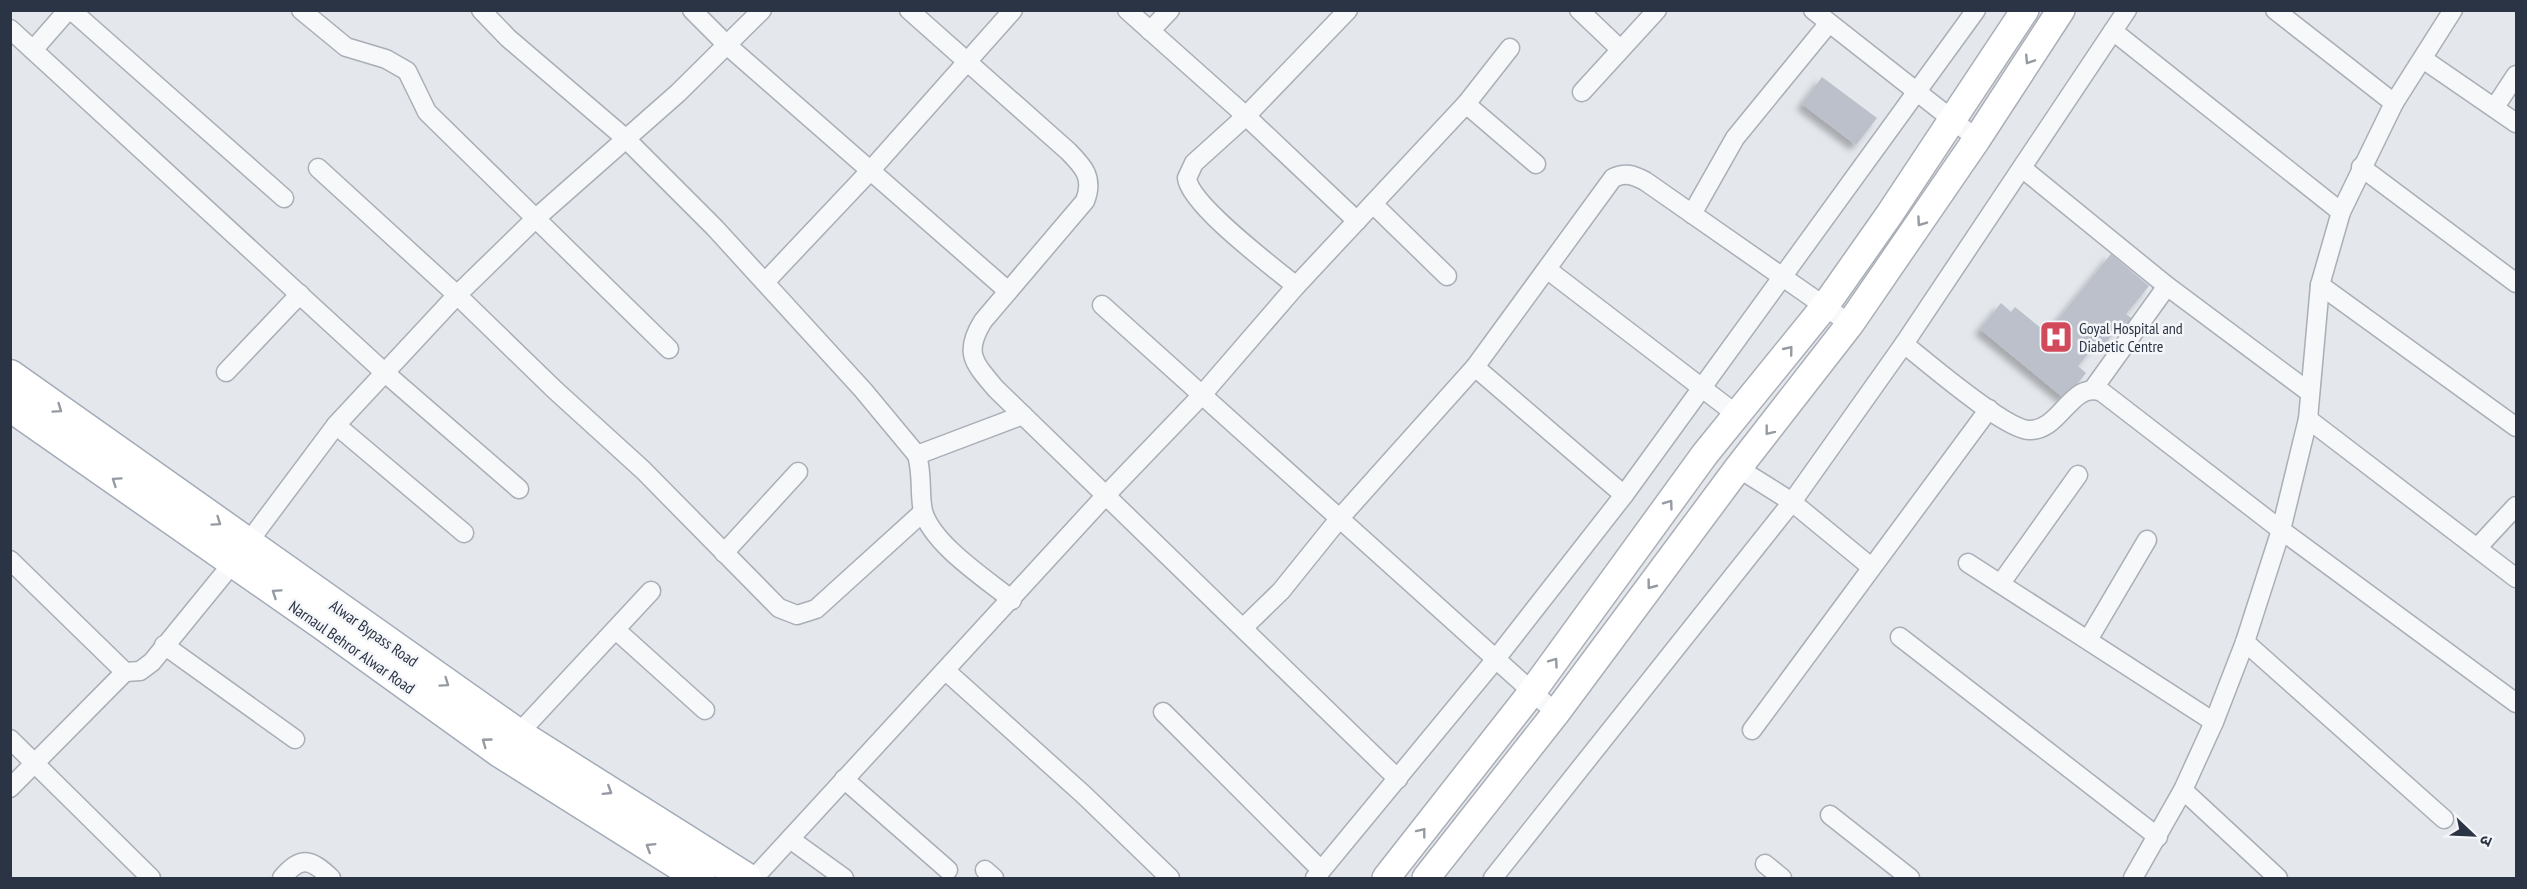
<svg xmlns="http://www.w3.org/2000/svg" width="2527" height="889" viewBox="0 0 2527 889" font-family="'PT Sans Narrow','Noto Sans Devanagari',sans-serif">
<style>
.building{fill:#bbc0ca;filter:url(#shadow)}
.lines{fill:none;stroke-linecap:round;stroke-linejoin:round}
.minor-casing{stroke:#a9aeb7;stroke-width:21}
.secondary-casing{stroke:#a9aeb7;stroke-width:30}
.primary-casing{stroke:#a3abb8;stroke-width:33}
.minor{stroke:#f7f8fa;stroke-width:18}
.secondary{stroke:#fff;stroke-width:27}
.primary{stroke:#fff;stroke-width:30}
.oneway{stroke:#959aa2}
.labels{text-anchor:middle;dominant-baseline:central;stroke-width:5;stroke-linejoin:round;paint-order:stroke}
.poi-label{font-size:16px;fill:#2b3445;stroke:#f4f6f9;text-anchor:start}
.street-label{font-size:16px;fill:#2b3445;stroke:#f4f6f9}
</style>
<defs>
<filter id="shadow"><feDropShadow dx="-5.5" dy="5.5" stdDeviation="3" flood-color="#0004"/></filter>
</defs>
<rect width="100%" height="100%" fill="#e4e7ec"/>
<!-- building -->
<g class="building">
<polygon points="1822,77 1877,118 1856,145 1802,104"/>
<polygon points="2111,254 2149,286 2126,314 2134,320 2126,329 2120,324 2105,344 2099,340 2078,366 2086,373 2065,399 1980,329 2001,303 2011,312 2015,307 2047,333"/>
</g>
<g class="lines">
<!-- minor casing -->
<g class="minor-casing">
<g id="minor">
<polyline points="71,10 284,198"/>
<polyline points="301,10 346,47 386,59 407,71 427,112 669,349"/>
<path d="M481 10 508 38 625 138 715 228 863 390 917 455C923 476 919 493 923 511 932 544 986 579 1012 600"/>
<polyline points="692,10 728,46 1008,291"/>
<path d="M909 10 1068 151C1084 167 1094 178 1085 201L983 321C963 353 974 363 996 389L1398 779"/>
<polyline points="1127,10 1246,116 1357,221"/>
<polyline points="1579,10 1620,49"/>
<polyline points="1813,10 1977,139"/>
<polyline points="2275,10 2394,103"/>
<polyline points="10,29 384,372 519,489"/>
<polyline points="1150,31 1170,10"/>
<polyline points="2113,31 2341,212"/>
<polyline points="33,50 68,10"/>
<polyline points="2423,59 2516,123"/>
<polyline points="1582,92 1657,10"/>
<polyline points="1466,104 1536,164"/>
<polyline points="2495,107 2516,75"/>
<polyline points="2361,167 2516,283"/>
<polyline points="318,168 457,295 555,390 643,470 779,608 797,615 816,609 923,512"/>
<polyline points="2022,168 2167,286 2309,392"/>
<polyline points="1373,204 1447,276"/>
<polyline points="1692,214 1735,138 1829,23"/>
<polyline points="1548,270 1736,414"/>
<polyline points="766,281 870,171 1013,10"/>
<polyline points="2320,285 2516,427"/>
<path d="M1296 286C1272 266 1190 205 1187 178L1194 163 1246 116 1348 10"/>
<polyline points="1102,305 1556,713"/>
<path d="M1904 344C1927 362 2004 429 2029 430 2061 431 2071 380 2102 392L2281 530 2516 703"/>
<polyline points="1475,367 1624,495"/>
<polyline points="226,372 300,294"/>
<polyline points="2093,389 2167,286"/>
<polyline points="2308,419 2516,578"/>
<polyline points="336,425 464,533"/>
<polyline points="917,455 1023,415"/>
<polyline points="1738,468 1792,502 1871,567"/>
<polyline points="247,544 336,425 457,295 535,219 678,93 762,10"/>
<polyline points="2477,548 2516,506"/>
<polyline points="724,553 798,472"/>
<polyline points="10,560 125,672 140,671 152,662 232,564"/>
<polyline points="1968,563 2214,722"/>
<polyline points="2001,583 2078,475"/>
<path d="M1243 628 1281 591 1339 519 1475 367 1613 178C1626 172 1633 175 1645 181L1850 324"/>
<polyline points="616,630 705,710"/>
<polyline points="1900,637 2158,837"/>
<polyline points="2088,640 2147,540"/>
<polyline points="2245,642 2444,819"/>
<polyline points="164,645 295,739"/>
<polyline points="946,671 1084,795 1170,878"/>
<polyline points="1163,712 1321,870"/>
<polyline points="1752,730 1989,409"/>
<polyline points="518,734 651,591"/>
<polyline points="10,739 151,878"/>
<polyline points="844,779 948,870"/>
<polyline points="10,788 125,672"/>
<polyline points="2183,790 2278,878"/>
<polyline points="1830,815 1910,878"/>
<polyline points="790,839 844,878"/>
<polyline points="1765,864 1782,878"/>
<polyline points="985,870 994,878"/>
<path d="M282 878C300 856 310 858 331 878"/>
<polyline points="754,878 1106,495 1201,396 1296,286 1466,104 1510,48"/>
<polyline points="1315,878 1495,660 1624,495 1976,10"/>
<polyline points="1493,878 1792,502 1904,344 2127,10"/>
<polyline points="2133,878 2183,790 2214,722 2245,642 2281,530 2308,419 2320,285 2341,212 2394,103 2453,10"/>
</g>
</g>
<!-- secondary casing -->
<g class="secondary-casing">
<g id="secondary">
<polyline points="1386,878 1532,692 1705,454 1825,306 1889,215 2025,10"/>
<polyline points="1426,878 1556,713 1738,468 1850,324 1977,139 2061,10"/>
</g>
</g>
<!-- primary casing -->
<g class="primary-casing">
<g id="primary">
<polyline points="10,375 518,734 746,878"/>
<polyline points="10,406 322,624 500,752 700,878"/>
</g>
</g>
<!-- minor -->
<use href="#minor" class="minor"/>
<!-- secondary -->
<use href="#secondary" class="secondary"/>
<!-- primary -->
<use href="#primary" class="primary"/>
</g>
<!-- one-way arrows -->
<defs><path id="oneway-chevron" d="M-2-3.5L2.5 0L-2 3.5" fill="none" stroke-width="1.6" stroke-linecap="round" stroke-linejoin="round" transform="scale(1.5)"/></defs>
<g class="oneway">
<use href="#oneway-chevron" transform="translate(2029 60) rotate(123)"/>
<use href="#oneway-chevron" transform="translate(1921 222) rotate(125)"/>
<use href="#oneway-chevron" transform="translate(1789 350) rotate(-51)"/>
<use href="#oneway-chevron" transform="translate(58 409) rotate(35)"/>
<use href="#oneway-chevron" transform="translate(1769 431) rotate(128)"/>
<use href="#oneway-chevron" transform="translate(116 481) rotate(-145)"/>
<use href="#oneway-chevron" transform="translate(1669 504) rotate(-54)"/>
<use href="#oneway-chevron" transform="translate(217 522) rotate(35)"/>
<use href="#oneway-chevron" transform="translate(1651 585) rotate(127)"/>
<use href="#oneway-chevron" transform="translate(276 593) rotate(-146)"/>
<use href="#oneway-chevron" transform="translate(1554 662) rotate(-54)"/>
<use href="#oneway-chevron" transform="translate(445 683) rotate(35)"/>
<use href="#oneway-chevron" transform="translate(486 742) rotate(-144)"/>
<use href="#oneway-chevron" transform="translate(608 791) rotate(32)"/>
<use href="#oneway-chevron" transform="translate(1422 832) rotate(-52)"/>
<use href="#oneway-chevron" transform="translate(650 847) rotate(-148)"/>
</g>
<!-- icons -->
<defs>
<g id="hospital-square" transform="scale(1.725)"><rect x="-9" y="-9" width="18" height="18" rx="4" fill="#d1495b" stroke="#f4f6f9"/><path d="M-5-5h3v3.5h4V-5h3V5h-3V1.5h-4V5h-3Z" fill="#fff"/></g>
</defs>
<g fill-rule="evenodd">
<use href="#hospital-square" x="2056" y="337"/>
</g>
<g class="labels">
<!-- poi labels -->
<g class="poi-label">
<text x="2079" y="328">Goyal Hospital and<tspan x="2079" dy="18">Diabetic Centre</tspan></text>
</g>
<!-- street labels -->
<g class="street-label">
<text transform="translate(374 633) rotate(35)">Alwar Bypass Road</text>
<text transform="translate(352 647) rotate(35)">Narnaul Behror Alwar Road</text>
</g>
</g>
<!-- border -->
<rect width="2527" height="889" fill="none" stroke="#2b3445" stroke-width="24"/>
<!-- north arrow -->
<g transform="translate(2473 835) rotate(113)" stroke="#f4f6f9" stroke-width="4.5" paint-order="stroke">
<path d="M0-4.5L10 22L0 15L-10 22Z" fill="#2b3445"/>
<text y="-9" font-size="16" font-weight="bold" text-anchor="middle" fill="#2b3445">उ</text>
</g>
</svg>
